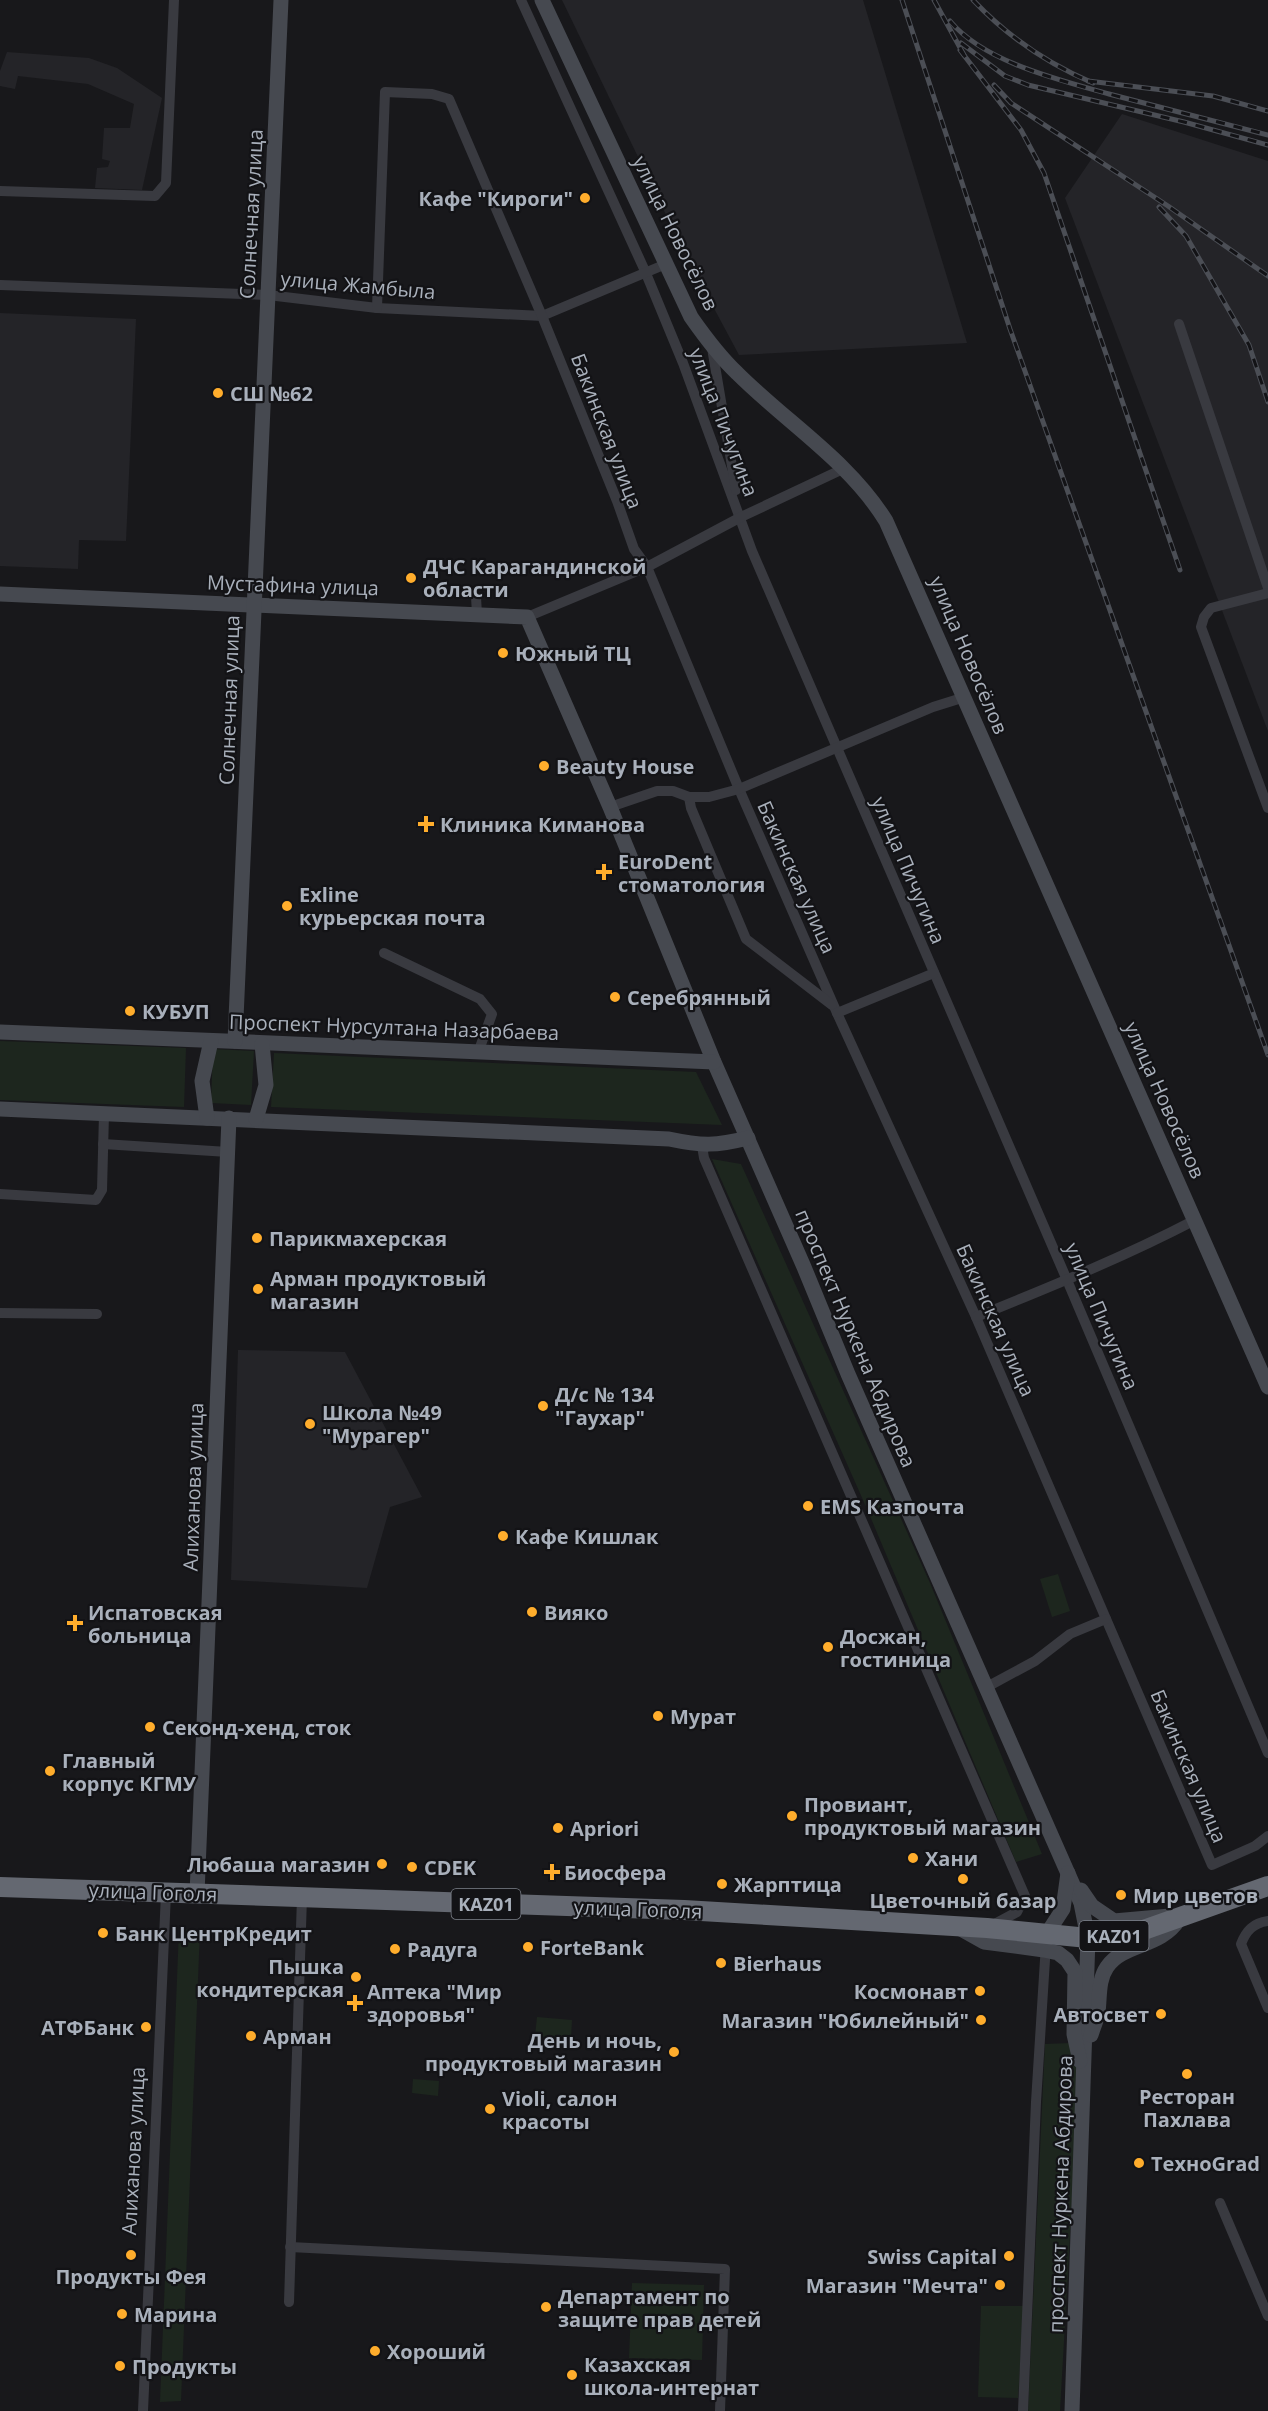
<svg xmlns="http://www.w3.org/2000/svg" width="1268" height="2411" viewBox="0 0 1268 2411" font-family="'Open Sans',sans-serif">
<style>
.built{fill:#242428}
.green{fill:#1d261e}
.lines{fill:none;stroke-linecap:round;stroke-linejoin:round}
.street{stroke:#393a40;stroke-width:10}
.secondary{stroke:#464950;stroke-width:15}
.highway{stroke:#646871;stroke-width:20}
.rail-casing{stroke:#4b4e55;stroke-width:5}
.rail{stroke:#131316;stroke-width:3;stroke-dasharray:9;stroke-linecap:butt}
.poi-dot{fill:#ffad2c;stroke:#131316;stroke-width:2}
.labels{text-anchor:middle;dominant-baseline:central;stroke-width:4.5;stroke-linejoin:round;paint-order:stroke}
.shield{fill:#131316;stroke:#7c818a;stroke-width:1.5}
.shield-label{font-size:18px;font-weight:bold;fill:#a9b0bb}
.poi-label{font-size:20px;font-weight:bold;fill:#a9b0bb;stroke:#131316;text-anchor:start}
.street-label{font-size:20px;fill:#a9b0bb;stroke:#131316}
</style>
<rect width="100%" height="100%" fill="#18181b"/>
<!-- built -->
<g class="built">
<polygon points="562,0 863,0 967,343 739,355 686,256"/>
<polygon points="7,52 89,58 117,68 162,98 142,190 95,188 97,168 108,167 110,161 102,159 104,128 130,128 134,104 88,84 18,76 15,89 0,86 0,71"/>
<polygon points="1122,114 1268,161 1268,731 1065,198"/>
<polygon points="0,313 136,319 126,541 79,540 78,569 0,566"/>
<polygon points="238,1350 345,1352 422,1497 390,1507 367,1588 231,1580"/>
</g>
<!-- green -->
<g class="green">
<polygon points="0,1041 186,1048 184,1107 0,1100"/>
<polygon points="213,1049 254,1051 251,1105 211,1103"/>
<polygon points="274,1053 696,1072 722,1125 271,1107"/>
<polygon points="712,1159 741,1164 930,1583 1042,1854 1016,1862 867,1509"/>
<polygon points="1058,1574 1070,1611 1052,1617 1040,1579"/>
<polygon points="179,1929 200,1930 181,2401 160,2402"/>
<polygon points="537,2017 572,2020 571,2039 535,2036"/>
<polygon points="1071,2043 1079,2078 1060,2411 1028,2411 1045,2044"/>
<polygon points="413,2079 439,2081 438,2096 412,2093"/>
<polygon points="632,2283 704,2285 702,2360 629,2358"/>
<polygon points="981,2306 1024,2306 1018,2398 978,2397"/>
</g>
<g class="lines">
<!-- street -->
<g class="street">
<polyline points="521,0 645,271 683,363 752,551 1067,1280 1268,1753"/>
<polyline points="0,191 155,196 166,183 174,0"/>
<polyline points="0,285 268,295 377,308 542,316 666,264"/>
<polyline points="377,308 385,92 432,94 449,99 542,316 617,501 634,549 647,567 739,789 837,1013 976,1317 1212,1865 1255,1846 1268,1836"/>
<polyline points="1179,324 1268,588"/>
<polyline points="712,348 736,490"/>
<polyline points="1268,593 1211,608 1204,617 1201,627 1268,808"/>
<polyline points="476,597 477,614"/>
<polyline points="527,617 647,567 741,517 845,468"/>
<polyline points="689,797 691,808 746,939 832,1005"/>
<polyline points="610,807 657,791 673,791 689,797 709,797 739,789 933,707 965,697"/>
<polyline points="384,953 480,999 492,1014 479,1050"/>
<polyline points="837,1013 934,973"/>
<polyline points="103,1144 228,1152"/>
<polyline points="702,1146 704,1158 1025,1896 1017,1912 991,1926"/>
<polyline points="0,1194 96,1200 102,1190 104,1114"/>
<polyline points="0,1313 97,1314"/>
<path d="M976 1317C1050 1287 1124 1257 1195 1220"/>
<polyline points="985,1688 1035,1661 1070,1634 1106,1619"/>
<path d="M1268 1921C1253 1923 1246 1931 1241 1944L1268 2008"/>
<polyline points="1220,2203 1268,2316"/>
<polyline points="290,2247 725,2269 720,2411"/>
<polyline points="289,2302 302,1897"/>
<polyline points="143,2411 166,1893"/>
<polyline points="1023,2411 1036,2102 1046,1944"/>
</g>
<!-- secondary -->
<g class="secondary">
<path d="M542 0 691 317C705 337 719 356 737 373 787 423 849 461 886 521L1268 1387"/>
<polyline points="0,594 527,617 610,807 714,1062 804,1267 848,1374 1081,1903 1088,1938 1072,2411"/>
<path d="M0 1032C238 1042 476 1050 714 1062"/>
<polyline points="235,1041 281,0"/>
<path d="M0 1109 669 1139C702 1146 716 1146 748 1138"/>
<polyline points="207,1118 202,1081 211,1041"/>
<polyline points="256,1119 266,1085 262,1044"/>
<polyline points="1081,1890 1092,1906 1114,1921 1170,1916"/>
<polyline points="197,1894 229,1118"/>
<polyline points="959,1928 984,1942 1044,1950 1058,1953 1067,1960 1075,1972 1074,2034 1080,2061"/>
<polyline points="1048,1932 1063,1909 1068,1873"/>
<path d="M1091 2035C1093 2028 1097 2020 1098 2012 1100 1997 1098 1980 1107 1967 1123 1943 1161 1948 1179 1919"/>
</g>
<!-- highway -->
<polyline class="highway" points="0,1887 684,1910 987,1928 1088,1938 1138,1932 1268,1886"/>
<!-- rail casing -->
<g class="rail-casing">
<g id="rail">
<polyline points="902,0 1010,329 1268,1055"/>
<polyline points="934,0 964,55"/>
<path d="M973 0C1006 35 1048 64 1093 83"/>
<path d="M950 21C984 62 1059 80 1109 94 1162 108 1215 121 1268 135"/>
<polyline points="961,43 1005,76 1028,85 1184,122 1268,145"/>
<polyline points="960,50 1021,130 1044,173 1180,570"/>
<polyline points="1088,81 1213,96 1268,111"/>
<polyline points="994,85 1011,103 1168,206 1268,276"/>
<polyline points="1159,207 1186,236 1249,345 1268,402"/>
</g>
</g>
<!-- rail -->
<use href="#rail" class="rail"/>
</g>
<!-- markers -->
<g class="poi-dot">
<circle cx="585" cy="198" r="6"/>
<circle cx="218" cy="393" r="6"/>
<circle cx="411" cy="578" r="6"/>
<circle cx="503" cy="653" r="6"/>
<circle cx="544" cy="766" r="6"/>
<path d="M423 815h6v6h6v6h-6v6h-6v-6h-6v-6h6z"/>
<path d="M601 863h6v6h6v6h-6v6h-6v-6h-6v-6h6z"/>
<circle cx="287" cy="906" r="6"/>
<circle cx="615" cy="997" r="6"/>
<circle cx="130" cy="1011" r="6"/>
<circle cx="257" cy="1238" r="6"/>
<circle cx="258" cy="1289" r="6"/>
<circle cx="543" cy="1406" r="6"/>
<circle cx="310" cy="1424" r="6"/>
<circle cx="808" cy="1506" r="6"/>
<circle cx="503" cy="1536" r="6"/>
<circle cx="532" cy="1612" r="6"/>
<path d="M72 1614h6v6h6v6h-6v6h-6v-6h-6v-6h6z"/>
<circle cx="828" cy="1647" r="6"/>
<circle cx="658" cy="1716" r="6"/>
<circle cx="150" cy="1727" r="6"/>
<circle cx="50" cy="1771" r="6"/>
<circle cx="792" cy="1816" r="6"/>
<circle cx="558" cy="1828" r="6"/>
<circle cx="913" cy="1858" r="6"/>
<circle cx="382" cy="1864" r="6"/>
<circle cx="412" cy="1867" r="6"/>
<path d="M549 1863h6v6h6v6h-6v6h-6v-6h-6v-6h6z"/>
<circle cx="963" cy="1879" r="6"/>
<circle cx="722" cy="1884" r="6"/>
<circle cx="1121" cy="1895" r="6"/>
<circle cx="103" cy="1933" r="6"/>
<circle cx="528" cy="1947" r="6"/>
<circle cx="395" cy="1949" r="6"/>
<circle cx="721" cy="1963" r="6"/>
<circle cx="356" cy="1977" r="6"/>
<circle cx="980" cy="1991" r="6"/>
<path d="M352 1994h6v6h6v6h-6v6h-6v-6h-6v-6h6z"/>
<circle cx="1161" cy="2014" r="6"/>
<circle cx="981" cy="2020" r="6"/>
<circle cx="146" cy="2027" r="6"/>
<circle cx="251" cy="2036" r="6"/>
<circle cx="674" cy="2052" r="6"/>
<circle cx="1187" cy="2074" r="6"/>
<circle cx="490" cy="2109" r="6"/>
<circle cx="1139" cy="2163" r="6"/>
<circle cx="131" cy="2255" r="6"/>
<circle cx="1009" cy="2256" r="6"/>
<circle cx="1000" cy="2285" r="6"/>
<circle cx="546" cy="2307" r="6"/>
<circle cx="122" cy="2314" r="6"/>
<circle cx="375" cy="2351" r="6"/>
<circle cx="120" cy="2366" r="6"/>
<circle cx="572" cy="2375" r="6"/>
</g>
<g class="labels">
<!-- shield labels -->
<g class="shield">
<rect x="451.5" y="1889" width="69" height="30" rx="4.5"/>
<rect x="1079.5" y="1921" width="69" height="30" rx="4.5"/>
</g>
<g class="shield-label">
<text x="486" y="1904">KАZ01</text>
<text x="1114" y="1936">KАZ01</text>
</g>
<!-- poi labels -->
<g class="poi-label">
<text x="573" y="198" text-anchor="end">Кафе "Кироги"</text>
<text x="230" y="393">СШ №62</text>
<text x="423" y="566">ДЧС Карагандинской<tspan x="423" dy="23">области</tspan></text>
<text x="515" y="653">Южный ТЦ</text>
<text x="556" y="766">Beauty House</text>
<text x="440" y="824">Клиника Киманова</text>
<text x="618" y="861">EuroDent<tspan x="618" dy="23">стоматология</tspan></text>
<text x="299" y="894">Exline<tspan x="299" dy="23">курьерская почта</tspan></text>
<text x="627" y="997">Серебрянный</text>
<text x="142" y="1011">КУБУП</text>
<text x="269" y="1238">Парикмахерская</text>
<text x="270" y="1278">Арман продуктовый<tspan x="270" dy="23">магазин</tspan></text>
<text x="555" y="1394">Д/с № 134<tspan x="555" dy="23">"Гаухар"</tspan></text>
<text x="322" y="1412">Школа №49<tspan x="322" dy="23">"Мурагер"</tspan></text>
<text x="820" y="1506">EMS Казпочта</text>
<text x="515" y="1536">Кафе Кишлак</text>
<text x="88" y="1612">Испатовская<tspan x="88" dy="23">больница</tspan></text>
<text x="544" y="1612">Вияко</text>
<text x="840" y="1636">Досжан,<tspan x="840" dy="23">гостиница</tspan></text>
<text x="670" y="1716">Мурат</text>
<text x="162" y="1727">Секонд-хенд, сток</text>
<text x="62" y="1760">Главный<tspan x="62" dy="23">корпус КГМУ</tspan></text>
<text x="804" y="1804">Провиант,<tspan x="804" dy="23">продуктовый магазин</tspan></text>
<text x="570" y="1828">Apriori</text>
<text x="925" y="1858">Хани</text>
<text x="370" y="1864" text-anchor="end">Любаша магазин</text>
<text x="424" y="1867">CDEK</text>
<text x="564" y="1872">Биосфера</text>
<text x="734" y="1884">Жарптица</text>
<text x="1133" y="1895">Мир цветов</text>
<text x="963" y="1900" text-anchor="middle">Цветочный базар</text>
<text x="115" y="1933">Банк ЦентрКредит</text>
<text x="540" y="1947">ForteBank</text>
<text x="407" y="1949">Радуга</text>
<text x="733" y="1963">Bierhaus</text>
<text x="344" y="1966" text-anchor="end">Пышка<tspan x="344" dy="23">кондитерская</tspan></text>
<text x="367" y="1991">Аптека "Мир<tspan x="367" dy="23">здоровья"</tspan></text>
<text x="968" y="1991" text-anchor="end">Космонавт</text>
<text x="1149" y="2014" text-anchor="end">Автосвет</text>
<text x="969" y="2020" text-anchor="end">Магазин "Юбилейный"</text>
<text x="134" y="2027" text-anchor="end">АТФБанк</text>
<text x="263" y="2036">Арман</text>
<text x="662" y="2040" text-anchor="end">День и ночь,<tspan x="662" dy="23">продуктовый магазин</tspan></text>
<text x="1187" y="2096" text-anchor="middle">Ресторан<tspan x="1187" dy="23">Пахлава</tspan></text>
<text x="502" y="2098">Violi, салон<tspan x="502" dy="23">красоты</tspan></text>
<text x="1151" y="2163">ТехноGrad</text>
<text x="997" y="2256" text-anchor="end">Swiss Capital</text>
<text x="131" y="2276" text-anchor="middle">Продукты Фея</text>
<text x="988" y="2285" text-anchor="end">Магазин "Мечта"</text>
<text x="558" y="2296">Департамент по<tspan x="558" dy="23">защите прав детей</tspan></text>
<text x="134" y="2314">Марина</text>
<text x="387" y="2351">Хороший</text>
<text x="584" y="2364">Казахская<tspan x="584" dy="23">школа-интернат</tspan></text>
<text x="132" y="2366">Продукты</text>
</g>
<!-- street labels -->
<g class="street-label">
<text transform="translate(251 214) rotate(-87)">Солнечная улица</text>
<text transform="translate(676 233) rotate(64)">улица Новосёлов</text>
<text transform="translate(358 285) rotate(5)">улица Жамбыла</text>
<text transform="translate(724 422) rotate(69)">улица Пичугина</text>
<text transform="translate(607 431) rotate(69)">Бакинская улица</text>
<text transform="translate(293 585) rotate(2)">Мустафина улица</text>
<text transform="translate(969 655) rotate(67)">улица Новосёлов</text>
<text transform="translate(229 700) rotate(-88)">Солнечная улица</text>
<text transform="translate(909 870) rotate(67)">улица Пичугина</text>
<text transform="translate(797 877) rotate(66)">Бакинская улица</text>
<text transform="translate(394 1027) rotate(2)">Проспект Нурсултана Назарбаева</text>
<text transform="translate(1165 1100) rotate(66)">улица Новосёлов</text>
<text transform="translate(1102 1316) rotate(67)">улица Пичугина</text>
<text transform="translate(996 1320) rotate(66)">Бакинская улица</text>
<text transform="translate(856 1338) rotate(67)">проспект Нуркена Абдирова</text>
<text transform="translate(193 1487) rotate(-88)">Алиханова улица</text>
<text transform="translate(1189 1766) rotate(67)">Бакинская улица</text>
<text transform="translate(153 1892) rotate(2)">улица Гоголя</text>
<text transform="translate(638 1909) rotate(2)">улица Гоголя</text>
<text transform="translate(133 2151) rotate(-87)">Алиханова улица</text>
<text transform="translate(1060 2194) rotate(-88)">проспект Нуркена Абдирова</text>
</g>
</g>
</svg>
